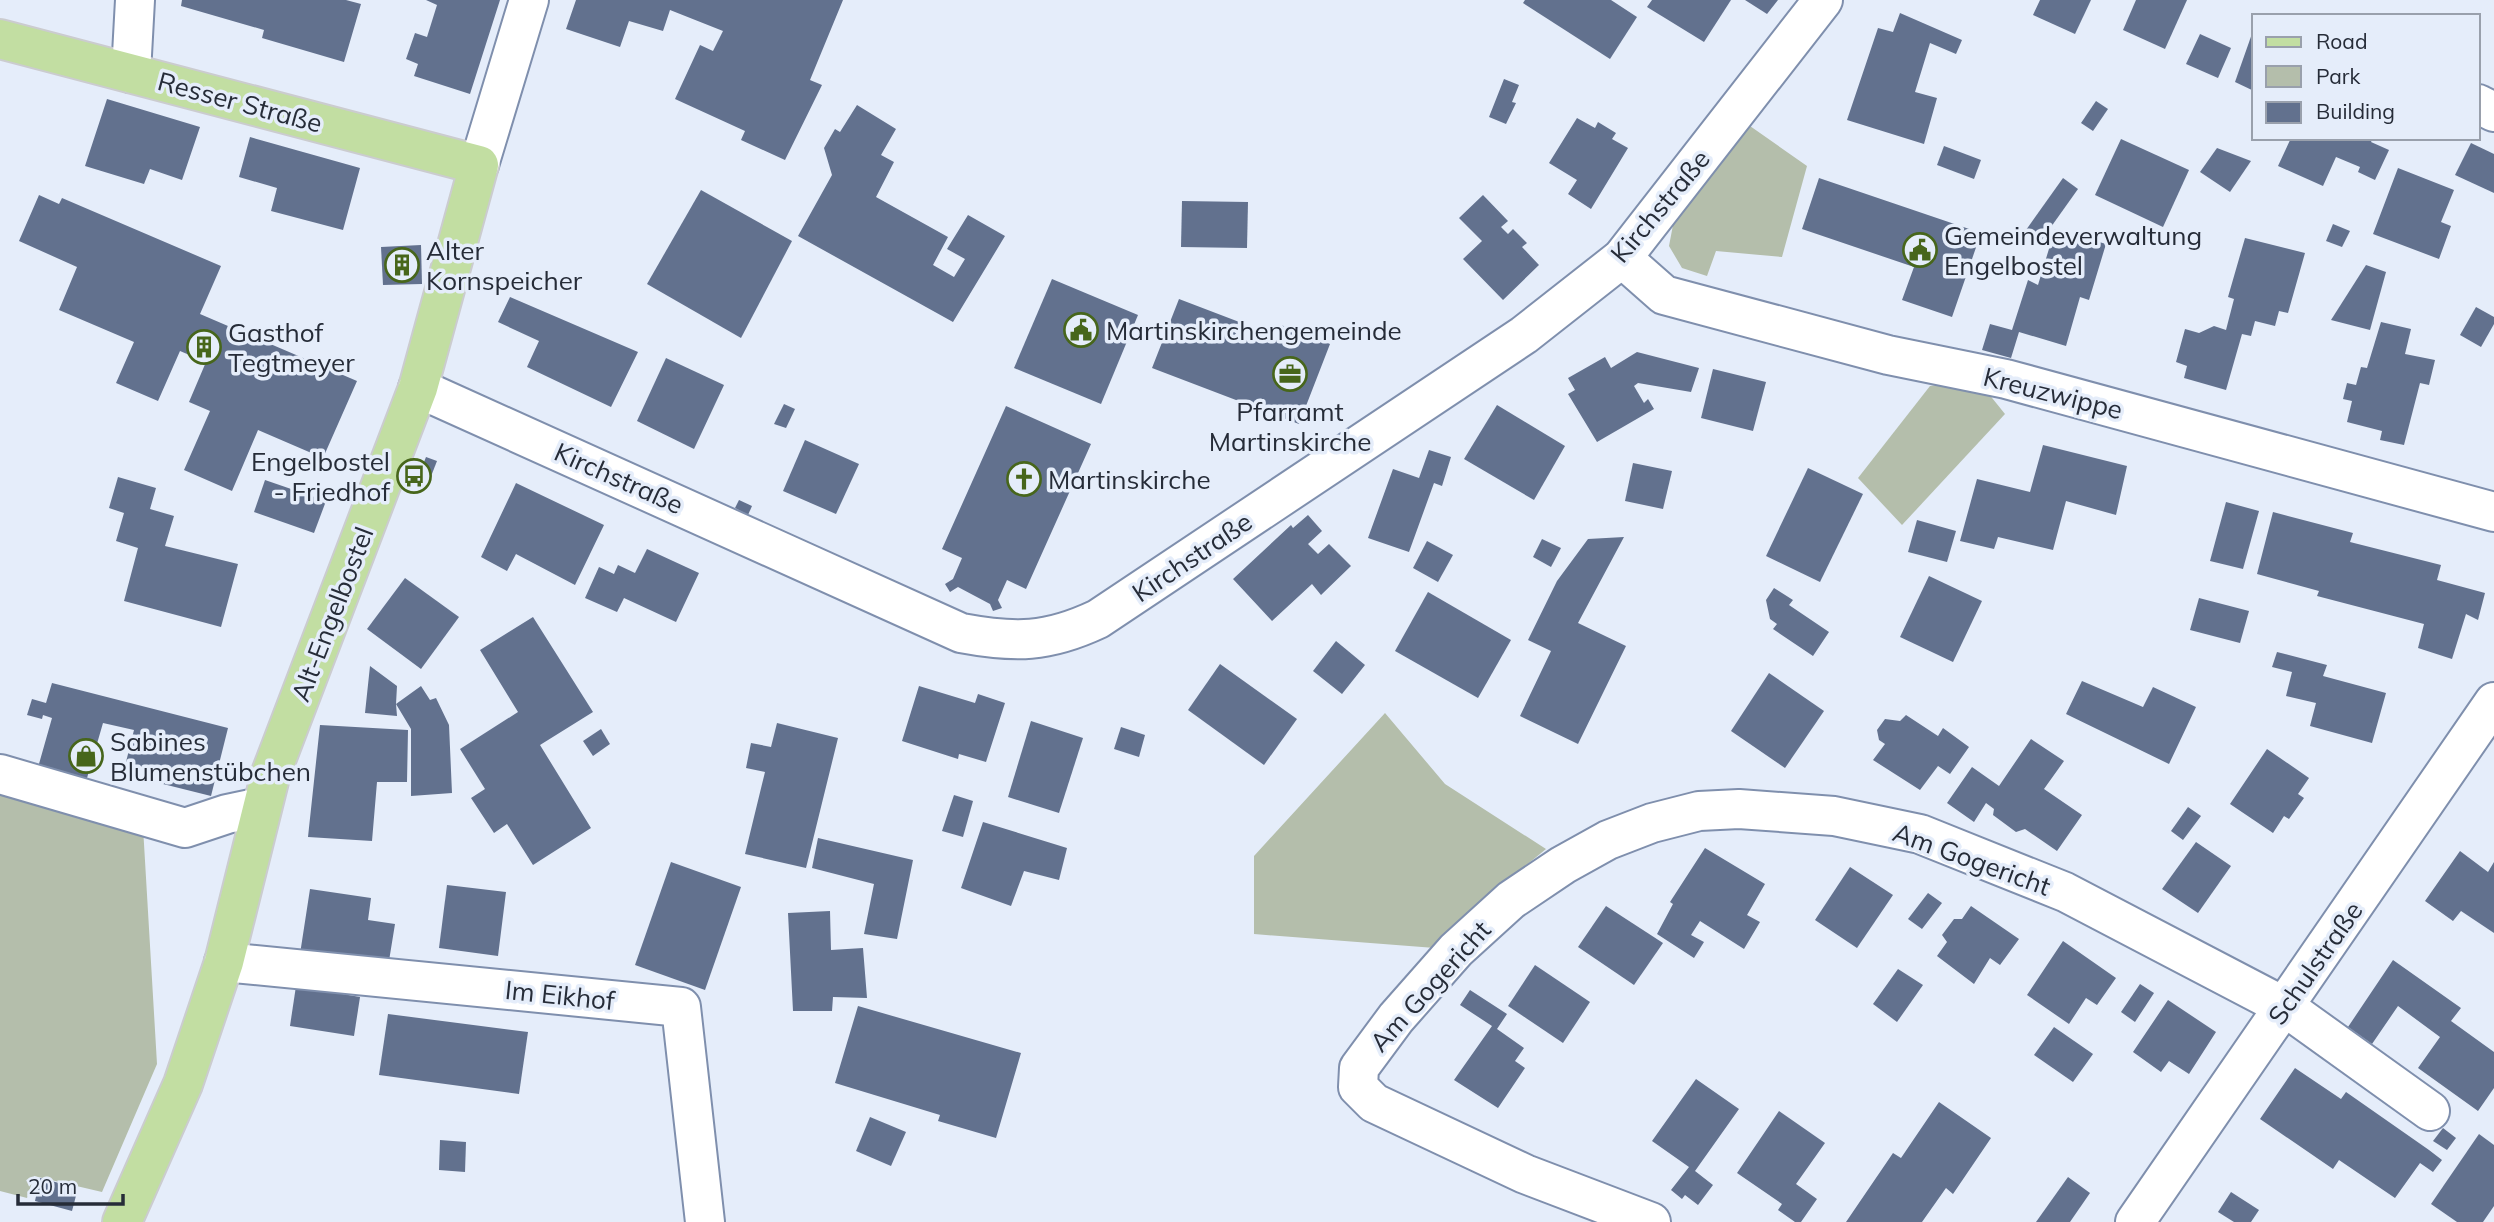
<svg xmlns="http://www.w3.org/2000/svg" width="2494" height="1222" viewBox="0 0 2494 1222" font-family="Mulish,sans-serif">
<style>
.green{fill:#b4beab}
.building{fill:#62718e}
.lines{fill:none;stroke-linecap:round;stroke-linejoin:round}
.minor-casing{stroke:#7f8fad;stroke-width:42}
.major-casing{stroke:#cbcccf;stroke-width:42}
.minor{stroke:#fff;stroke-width:38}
.major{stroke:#c2dea2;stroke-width:38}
.labels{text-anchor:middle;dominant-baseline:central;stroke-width:7;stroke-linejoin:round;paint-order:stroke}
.street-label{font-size:26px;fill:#262c38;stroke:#e5edfa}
.poi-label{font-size:26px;fill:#262c38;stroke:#e5edfa;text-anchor:start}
</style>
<rect width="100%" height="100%" fill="#e5edfa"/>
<!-- green -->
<g class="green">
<polygon points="1750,126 1807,166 1782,257 1716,251 1707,276 1682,268 1669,246 1673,225"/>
<polygon points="1968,380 1980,383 2005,414 1902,525 1858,478 1930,386"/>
<polygon points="1385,713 1445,784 1546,849 1473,909 1435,948 1254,934 1254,856"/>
<polygon points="0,786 143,827 157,1064 102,1192 34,1176 27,1198 0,1191"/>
</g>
<!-- building -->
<g class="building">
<polygon points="182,0 346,0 361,4 344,62 262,38 264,30 181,6"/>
<polygon points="426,0 500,0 470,94 414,76 418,64 406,59 415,33 427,37 437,5"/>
<polygon points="576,0 843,0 810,80 822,85 785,160 741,140 745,131 675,99 700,45 713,51 723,31 670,10 663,31 629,21 620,47 566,29"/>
<polygon points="1525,0 1611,0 1637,17 1610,59 1523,3"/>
<polygon points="1652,0 1731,0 1704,42 1647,7"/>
<polygon points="1745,0 1778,0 1767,14"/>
<polygon points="2040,0 2091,0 2075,34 2033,15"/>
<polygon points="2136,0 2187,0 2165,49 2123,30"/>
<polygon points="1900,13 1962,40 1956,54 1930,43 1915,92 1937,98 1924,144 1847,120 1878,28 1893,32"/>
<polygon points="2254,28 2254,91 2235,82"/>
<polygon points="2200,34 2231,48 2218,78 2186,64"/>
<polygon points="1504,79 1519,85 1512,102 1516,103 1506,124 1489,117"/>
<polygon points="107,99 200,127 182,180 150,169 144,184 85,166"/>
<polygon points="2096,101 2108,109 2093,131 2081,123"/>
<polygon points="857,105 896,129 881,155 894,162 876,197 948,237 933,265 954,277 965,259 947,249 968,215 1005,236 953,322 798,236 832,175 824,148 835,129 840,132"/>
<polygon points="1577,118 1595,128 1598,122 1616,133 1612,139 1628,148 1591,209 1568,194 1577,180 1549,163"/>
<polygon points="250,137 360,168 343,230 271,211 277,188 239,177"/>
<polygon points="2291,138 2373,138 2371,142 2389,150 2375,180 2358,172 2360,167 2336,157 2323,186 2278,166"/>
<polygon points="2121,139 2189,170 2163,227 2095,195"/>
<polygon points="2471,143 2494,154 2494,193 2455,175"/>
<polygon points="1944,146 1981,160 1974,179 1937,165"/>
<polygon points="2217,148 2251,161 2230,192 2200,172"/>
<polygon points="2398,168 2454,190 2441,222 2451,226 2439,259 2373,234"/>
<polygon points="1819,178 1981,233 1952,317 1902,300 1914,267 1802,229"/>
<polygon points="2063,178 2078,189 2041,241 2026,230"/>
<polygon points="701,190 792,241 741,338 647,284"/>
<polygon points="39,195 59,204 62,198 221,266 200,314 357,381 323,458 258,430 232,491 184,470 210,411 189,402 206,362 180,351 158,401 116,383 134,342 59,310 77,267 19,241"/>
<polygon points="1483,195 1508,221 1501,227 1508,234 1513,229 1527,243 1522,247 1539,265 1503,300 1463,259 1482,241 1459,218"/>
<polygon points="1182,201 1248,202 1247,248 1181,247"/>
<polygon points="2333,224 2350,231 2342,247 2326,241"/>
<polygon points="2055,229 2106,244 2089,300 2080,297 2066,346 2019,332 2011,358 1982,350 1990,324 2012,330 2028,280 2038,285"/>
<polygon points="2245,238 2305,253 2288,313 2279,311 2275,326 2255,321 2251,336 2242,334 2226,390 2184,378 2187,366 2176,362 2185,329 2199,333 2214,326 2226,330 2234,299 2228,297"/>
<polygon points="421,245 422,284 383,285 381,247"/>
<polygon points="2366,265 2386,272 2370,330 2331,320"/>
<polygon points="1052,279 1138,315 1101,404 1014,368"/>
<polygon points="510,297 638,352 611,407 527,367 539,341 498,322"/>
<polygon points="1179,299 1276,336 1281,325 1330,344 1299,424 1152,368"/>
<polygon points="2476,307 2494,317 2494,324 2481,347 2460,335"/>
<polygon points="2381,322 2411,329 2405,354 2435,360 2429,385 2420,383 2404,445 2380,440 2382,431 2347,422 2352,401 2343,399 2347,383 2356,385 2361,367 2367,368"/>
<polygon points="1637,352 1699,368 1691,392 1638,383 1634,386 1644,403 1648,399 1654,409 1597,442 1568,394 1575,390 1568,378 1605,357 1611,368"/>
<polygon points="666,358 724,385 694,449 637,421"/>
<polygon points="1713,369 1766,382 1753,431 1701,418"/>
<polygon points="784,404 795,409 786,428 774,424"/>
<polygon points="1497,405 1565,446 1534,500 1464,459"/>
<polygon points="1006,406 1091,444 1026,589 1007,580 998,600 1002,608 993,611 990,604 958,587 950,592 945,584 953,579 962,558 942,549"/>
<polygon points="805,440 859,464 836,514 783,491"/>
<polygon points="2043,445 2127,466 2116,515 2066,501 2053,550 1998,537 1994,549 1960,541 1977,479 2030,492"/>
<polygon points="1429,450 1451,457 1442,486 1434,483 1409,552 1368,538 1393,469 1419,478"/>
<polygon points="426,457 437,461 428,484 417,480"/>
<polygon points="1633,463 1672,471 1663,509 1625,501"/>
<polygon points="1808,468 1863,494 1820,582 1766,556"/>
<polygon points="118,477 156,488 150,509 174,516 165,546 238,564 221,627 124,601 138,548 116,541 124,513 109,508"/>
<polygon points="265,480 326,501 314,533 254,512"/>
<polygon points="516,483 604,525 575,585 516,554 507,571 481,557"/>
<polygon points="739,500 752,506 748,515 735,508"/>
<polygon points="2226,502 2259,511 2243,569 2210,561"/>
<polygon points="2273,512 2353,533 2350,542 2441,565 2437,580 2485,593 2478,620 2466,614 2452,659 2418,648 2424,624 2317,596 2319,591 2257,574"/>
<polygon points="1308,515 1322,531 1308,544 1318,554 1329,544 1351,566 1321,595 1312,584 1272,621 1233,579 1291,525 1293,528"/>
<polygon points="1917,520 1956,531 1947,562 1908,552"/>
<polygon points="1624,537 1578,623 1626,646 1578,744 1520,716 1551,651 1528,640 1557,581 1588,539"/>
<polygon points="1542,539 1561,548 1551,567 1533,557"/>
<polygon points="1427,541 1453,555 1438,582 1413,568"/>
<polygon points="647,549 699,573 676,622 624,598 617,612 585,598 599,567 614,574 618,565 635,573"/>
<polygon points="1929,576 1982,601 1953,662 1900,637"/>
<polygon points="405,578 459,617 421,669 367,629"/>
<polygon points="1774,588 1793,600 1789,605 1829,632 1813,656 1773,629 1777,624 1770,619 1766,600"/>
<polygon points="1428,592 1511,640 1478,698 1395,651"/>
<polygon points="2199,598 2249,611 2240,643 2190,630"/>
<polygon points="533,617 593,712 540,745 591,828 533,865 507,824 494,833 471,798 485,789 460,749 518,712 480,650"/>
<polygon points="1336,641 1365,665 1342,694 1313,671"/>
<polygon points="2277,652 2327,665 2323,676 2386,693 2372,743 2310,726 2316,703 2286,696 2292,672 2272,667"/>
<polygon points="1220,664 1297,719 1264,765 1188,710"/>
<polygon points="370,666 397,686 396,704 421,686 430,700 436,698 449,725 452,793 411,796 411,729 396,704 397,716 365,713"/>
<polygon points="1769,673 1824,711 1785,768 1731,731"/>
<polygon points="2082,681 2143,707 2153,687 2196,707 2169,764 2066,714"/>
<polygon points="52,683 228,728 211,796 123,774 134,730 103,723 85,785 37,771 52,718 43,715 42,719 27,715 32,699 46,703"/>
<polygon points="919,686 975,703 978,694 1005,703 986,762 959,754 958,759 902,741"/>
<polygon points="1906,715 1938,736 1943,728 1969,747 1950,774 1938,766 1920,790 1873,760 1885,744 1879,740 1877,730 1885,719 1900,721"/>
<polygon points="1031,721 1083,738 1059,813 1008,797"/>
<polygon points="777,723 838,738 806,868 745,854 765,772 746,768 751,743 771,747"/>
<polygon points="320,725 408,730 407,782 377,782 372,841 308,837"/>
<polygon points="1121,727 1145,735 1139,757 1114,749"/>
<polygon points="601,729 610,744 593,756 583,741"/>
<polygon points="2031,739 2064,761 2044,789 2082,815 2057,851 2025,829 2016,832 1993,815 1994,809 1986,803 1974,822 1947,803 1972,767 1999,786"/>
<polygon points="2267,749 2309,778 2298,794 2304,798 2289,819 2284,816 2273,833 2230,804"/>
<polygon points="954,795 973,801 963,837 942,831"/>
<polygon points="2188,807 2201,816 2183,840 2171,831"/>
<polygon points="983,822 1067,848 1059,880 1024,871 1011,906 961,888"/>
<polygon points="818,838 913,860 897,939 864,934 874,884 812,868"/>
<polygon points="2196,842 2231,866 2198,913 2162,889"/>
<polygon points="1705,848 1765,884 1747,915 1760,922 1744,949 1700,921 1691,935 1704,942 1694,958 1657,934 1673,904 1670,902"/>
<polygon points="2460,851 2488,872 2494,862 2494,933 2461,911 2453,921 2425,901"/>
<polygon points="671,862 741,887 705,990 635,965"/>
<polygon points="1850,867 1893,895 1857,948 1815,920"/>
<polygon points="447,885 506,892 498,956 439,948"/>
<polygon points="310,889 371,898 368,920 395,924 388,967 300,954"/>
<polygon points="1928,893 1942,903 1922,929 1908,919"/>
<polygon points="1606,906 1663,943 1634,985 1578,947"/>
<polygon points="1971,906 2019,939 2000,965 1990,958 1974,984 1937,956 1947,942 1942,935 1954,919 1962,919"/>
<polygon points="830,911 831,950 863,948 867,998 833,997 832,1011 793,1011 788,913"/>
<polygon points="2063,941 2116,978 2097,1005 2086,998 2069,1024 2027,995"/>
<polygon points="2393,960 2461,1008 2451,1021 2494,1052 2494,1088 2478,1111 2418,1068 2440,1037 2398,1006 2372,1044 2348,1027"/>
<polygon points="1535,965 1590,1002 1563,1043 1508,1006"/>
<polygon points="1898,969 1923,985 1897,1022 1873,1004"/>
<polygon points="2140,984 2154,993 2135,1022 2121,1012"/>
<polygon points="296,986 360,997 354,1036 290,1026"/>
<polygon points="1470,990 1507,1014 1497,1029 1524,1048 1515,1061 1525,1068 1498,1108 1454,1080 1492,1026 1460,1005"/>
<polygon points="2168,1000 2216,1032 2189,1074 2169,1061 2161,1072 2133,1052"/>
<polygon points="858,1006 1021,1053 996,1138 938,1121 940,1115 835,1083"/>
<polygon points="388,1014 528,1032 519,1094 379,1075"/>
<polygon points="2054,1027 2093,1054 2073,1082 2034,1055"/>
<polygon points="2295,1068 2341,1099 2346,1092 2429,1150 2442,1160 2433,1172 2420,1163 2395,1198 2339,1160 2333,1169 2260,1119"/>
<polygon points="1696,1079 1739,1109 1695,1171 1713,1185 1698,1205 1685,1195 1682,1199 1671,1190 1689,1167 1652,1141"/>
<polygon points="1939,1102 1991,1138 1953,1194 1946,1188 1922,1222 1846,1222 1893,1153 1901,1158"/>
<polygon points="1779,1111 1825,1143 1796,1184 1817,1199 1801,1222 1795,1222 1778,1210 1782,1204 1737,1173"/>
<polygon points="870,1117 906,1132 891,1166 856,1151"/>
<polygon points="2443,1128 2456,1138 2447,1150 2433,1141"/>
<polygon points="2479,1134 2494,1145 2494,1206 2483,1222 2457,1222 2431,1204"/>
<polygon points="440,1140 466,1142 465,1172 439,1170"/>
<polygon points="2068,1177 2090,1193 2070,1222 2036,1222"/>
<polygon points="40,1178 78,1188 72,1211 35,1201"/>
<polygon points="2231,1192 2259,1210 2251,1222 2234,1222 2218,1212"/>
</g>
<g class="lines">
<!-- minor casing -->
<g class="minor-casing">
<g id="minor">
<polyline points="131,73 135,0"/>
<polyline points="2478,104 2494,112"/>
<polyline points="479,165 529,0"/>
<polyline points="1622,258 1664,295 1888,355 2006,379 2494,512"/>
<path d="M418 388 961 633C1015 643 1047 643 1098 619L1524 335 1622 258 1823 0"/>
<polyline points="0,774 185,828 227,814 260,807"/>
<polyline points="224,962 681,1007 705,1222"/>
<polyline points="1651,1222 1525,1174 1374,1103 1358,1087 1359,1068 1396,1018 1456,950 1511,900 1563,865 1608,840 1652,823 1699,811 1739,809 1834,816 1920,834 2065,892 2285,1007 2430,1111"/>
<polyline points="2135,1222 2494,702"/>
</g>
</g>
<!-- major casing -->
<g class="major-casing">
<polyline id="major" points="0,39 479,165 418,388 271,773 224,962 183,1084 122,1222"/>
</g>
<!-- minor -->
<use href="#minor" class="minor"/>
<!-- major -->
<use href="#major" class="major"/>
</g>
<!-- icons -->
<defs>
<g id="civic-ring" transform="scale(1.75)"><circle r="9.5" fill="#e5edfa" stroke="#47661b" stroke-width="1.5"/><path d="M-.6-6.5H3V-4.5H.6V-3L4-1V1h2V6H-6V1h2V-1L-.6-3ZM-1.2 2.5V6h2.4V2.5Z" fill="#47661b"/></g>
<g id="building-ring" transform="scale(1.75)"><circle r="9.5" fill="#e5edfa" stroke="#47661b" stroke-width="1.5"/><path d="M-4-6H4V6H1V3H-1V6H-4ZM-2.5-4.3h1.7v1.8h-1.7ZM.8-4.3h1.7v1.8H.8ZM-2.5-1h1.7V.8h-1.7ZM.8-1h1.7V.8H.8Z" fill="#47661b"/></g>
<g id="office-ring" transform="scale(1.75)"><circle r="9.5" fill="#e5edfa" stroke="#47661b" stroke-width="1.5"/><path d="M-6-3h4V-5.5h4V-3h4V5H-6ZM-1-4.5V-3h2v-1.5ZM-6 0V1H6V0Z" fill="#47661b"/></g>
<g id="bus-ring" transform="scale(1.75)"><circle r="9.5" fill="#e5edfa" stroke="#47661b" stroke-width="1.5"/><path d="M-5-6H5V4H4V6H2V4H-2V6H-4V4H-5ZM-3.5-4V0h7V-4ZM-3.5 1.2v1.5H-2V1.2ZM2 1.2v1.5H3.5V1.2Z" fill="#47661b"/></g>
<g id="church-ring" transform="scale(1.75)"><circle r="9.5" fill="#e5edfa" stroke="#47661b" stroke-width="1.5"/><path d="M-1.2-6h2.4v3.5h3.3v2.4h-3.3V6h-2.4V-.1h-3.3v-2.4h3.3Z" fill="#47661b"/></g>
<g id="shop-ring" transform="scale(1.75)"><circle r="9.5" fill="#e5edfa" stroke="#47661b" stroke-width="1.5"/><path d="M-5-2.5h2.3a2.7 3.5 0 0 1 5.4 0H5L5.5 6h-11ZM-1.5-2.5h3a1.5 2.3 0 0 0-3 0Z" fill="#47661b"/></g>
</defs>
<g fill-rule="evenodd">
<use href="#civic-ring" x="1920" y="250"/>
<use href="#building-ring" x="402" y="265"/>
<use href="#civic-ring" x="1081" y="330"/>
<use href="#building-ring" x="204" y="347"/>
<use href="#office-ring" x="1290" y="374"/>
<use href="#bus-ring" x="414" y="476"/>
<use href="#church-ring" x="1024" y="479"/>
<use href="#shop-ring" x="86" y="756"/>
</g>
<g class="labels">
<!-- street labels -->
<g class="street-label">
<text transform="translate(240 102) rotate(15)">Resser Straße</text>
<text transform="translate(1660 206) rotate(-50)">Kirchstraße</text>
<text transform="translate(2053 393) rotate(14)">Kreuzwippe</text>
<text transform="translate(619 478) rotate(24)">Kirchstraße</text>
<text transform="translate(1192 557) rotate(-34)">Kirchstraße</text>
<text transform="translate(332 614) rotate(-69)">Alt-Engelbostel</text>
<text transform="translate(1972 859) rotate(20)">Am Gogericht</text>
<text transform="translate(2315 963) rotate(-55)">Schulstraße</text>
<text transform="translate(1430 986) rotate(-48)">Am Gogericht</text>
<text transform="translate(560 995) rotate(6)">Im Eikhof</text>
</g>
<!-- poi labels -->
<g class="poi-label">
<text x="1944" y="235">Gemeindeverwaltung<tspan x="1944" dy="30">Engelbostel</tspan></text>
<text x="426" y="250">Alter<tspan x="426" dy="30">Kornspeicher</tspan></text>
<text x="1106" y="330">Martinskirchengemeinde</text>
<text x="228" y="332">Gasthof<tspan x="228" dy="30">Tegtmeyer</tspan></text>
<text x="1290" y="411" text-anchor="middle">Pfarramt<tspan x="1290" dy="30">Martinskirche</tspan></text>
<text x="390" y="461" text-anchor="end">Engelbostel<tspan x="390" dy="30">- Friedhof</tspan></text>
<text x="1048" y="479">Martinskirche</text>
<text x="110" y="741">Sabines<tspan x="110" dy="30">Blumenstübchen</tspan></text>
</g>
</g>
<!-- legend -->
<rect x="2252" y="14" width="228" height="126" fill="#e5edfa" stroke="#99a0ac" stroke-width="2"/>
<rect x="2266" y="37" width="35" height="10" fill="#c2dea2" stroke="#99a0ac" stroke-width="2"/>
<text x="2316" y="49" font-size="21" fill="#262c38">Road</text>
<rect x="2266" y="66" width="35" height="21" fill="#b4beab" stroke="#99a0ac" stroke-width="2"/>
<text x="2316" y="84" font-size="21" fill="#262c38">Park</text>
<rect x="2266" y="102" width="35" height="21" fill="#62718e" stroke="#99a0ac" stroke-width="2"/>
<text x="2316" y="119" font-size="21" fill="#262c38">Building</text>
<!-- scale -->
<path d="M18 1194v10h105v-10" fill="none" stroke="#262c38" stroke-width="3.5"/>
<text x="28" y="1194" font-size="21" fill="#262c38" stroke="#e5edfa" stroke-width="5" paint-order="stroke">20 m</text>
</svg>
